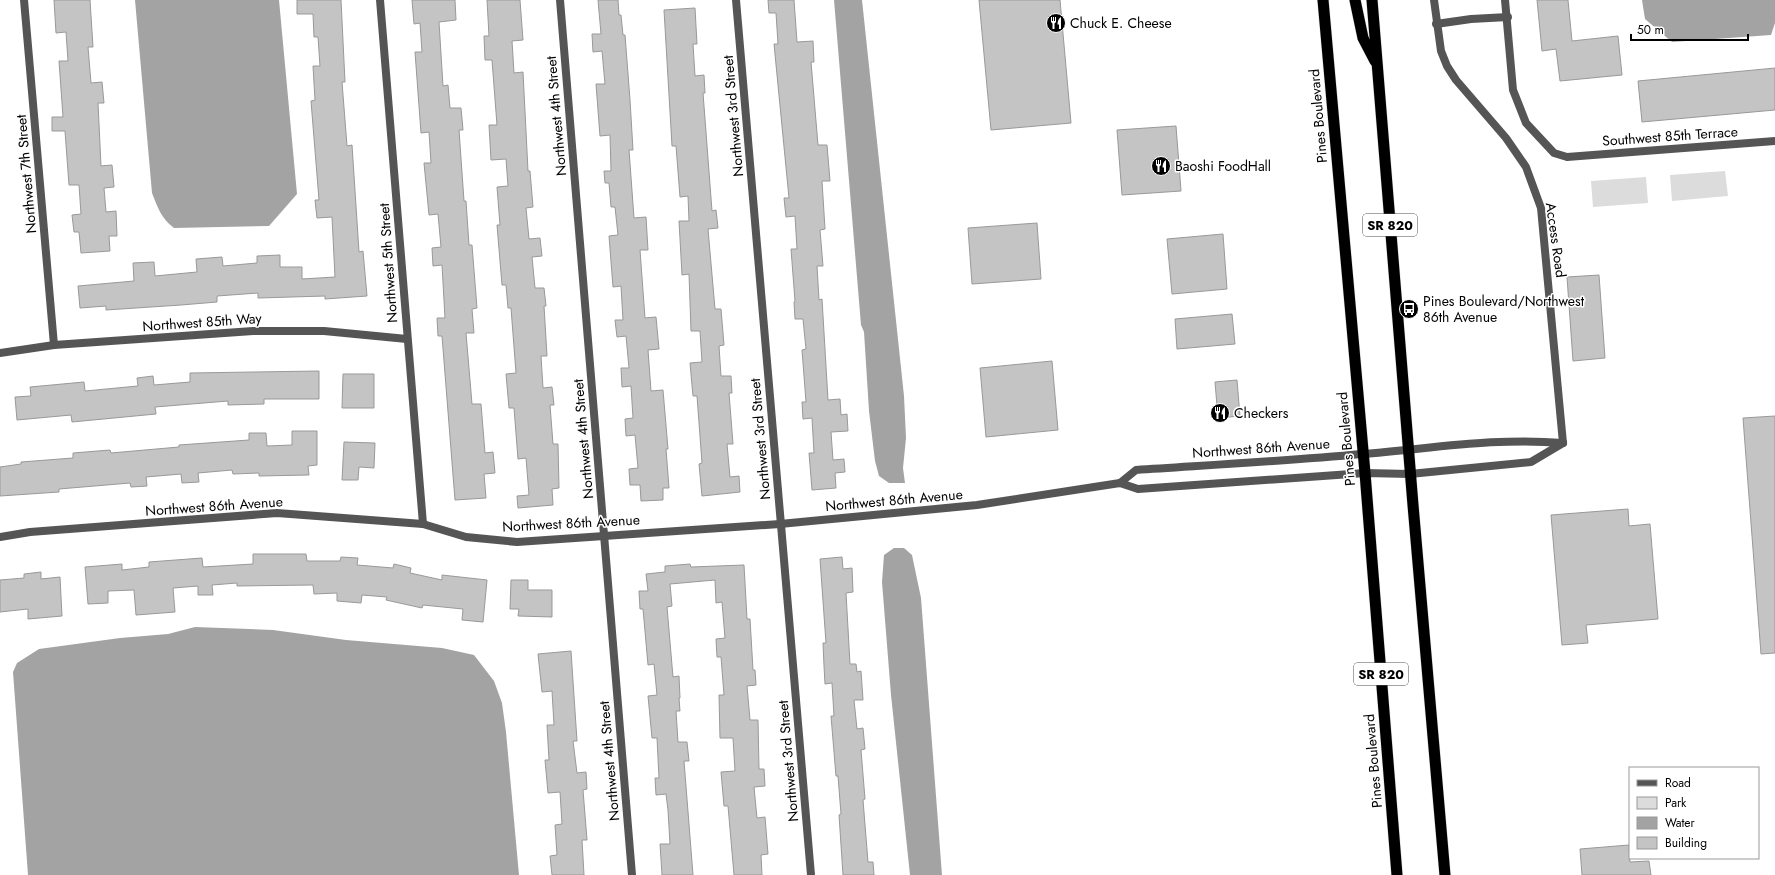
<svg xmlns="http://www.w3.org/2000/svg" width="1775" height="875" viewBox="0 0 1775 875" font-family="Jost,sans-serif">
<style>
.green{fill:#dcdcdc}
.water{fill:#a3a3a3}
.building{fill:#c4c4c4;stroke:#999}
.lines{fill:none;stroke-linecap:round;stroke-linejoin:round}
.trunk-casing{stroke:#dbdbdb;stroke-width:12}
.minor{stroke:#555;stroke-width:8}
.trunk{stroke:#000;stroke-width:11}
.labels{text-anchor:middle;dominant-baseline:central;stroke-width:3;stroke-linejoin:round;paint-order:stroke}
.shield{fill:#fff;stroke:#4c4c4c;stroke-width:1}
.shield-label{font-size:13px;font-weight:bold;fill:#000}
.poi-label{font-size:14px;fill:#000;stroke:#fff;text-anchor:start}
.street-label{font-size:14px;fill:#000;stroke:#fff}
</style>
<rect width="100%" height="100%" fill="#fff"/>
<!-- green -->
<g class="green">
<polygon points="1725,171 1728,196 1672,201 1670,175"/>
<polygon points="1646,177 1648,203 1593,207 1591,181"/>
</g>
<!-- water -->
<g class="water">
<path d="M135 0H279L297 194 269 226 174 228C161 218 158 208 152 193Z"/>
<polygon points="834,0 862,0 904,396 906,438 903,468 905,483 889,483 879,476 875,461 869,411 864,332 861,325"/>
<polygon points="1642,0 1775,0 1775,23 1771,35 1672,42 1645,19"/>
<polygon points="894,548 904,548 912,555 921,598 942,875 910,875 891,695 882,582 884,555"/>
<polygon points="195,627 273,630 346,640 442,648 474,655 494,681 502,703 506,732 519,875 28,875 13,672 17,663 39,649 120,638 168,634"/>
</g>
<!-- building -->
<g class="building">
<polygon points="54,0 90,0 93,47 88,47 91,83 102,82 104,103 98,103 101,166 112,165 114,187 104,188 106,212 116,211 117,236 109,236 110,251 81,253 79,232 74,232 72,215 81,214 79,185 69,185 65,131 52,131 52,117 63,117 59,61 68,61 66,32 56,33"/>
<polygon points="297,0 341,0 345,82 342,82 347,146 352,145 359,252 363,251 367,296 325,299 325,296 258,298 258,293 217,296 217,302 181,305 106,310 106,306 80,308 78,286 134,281 133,263 154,262 155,276 197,272 196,259 222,257 223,266 257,263 257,256 280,255 280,267 302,267 302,279 335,277 332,217 317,218 315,200 319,200 311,101 315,100 313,66 320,66 318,37 314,37 313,14 297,14"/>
<polygon points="412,0 455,0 456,20 439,22 443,86 448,85 450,108 461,108 463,130 459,130 464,201 466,201 469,245 472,245 477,308 472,309 474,333 466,333 472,404 481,404 485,453 493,452 495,473 484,474 486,498 455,500 442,336 438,336 437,318 445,318 442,265 433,266 432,248 441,247 438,214 429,215 424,163 431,163 429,132 421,133 415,52 422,52 420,23 414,24"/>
<polygon points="487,0 520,0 523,40 512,41 514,73 523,72 528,171 530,171 533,207 526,208 529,239 540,238 542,256 532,257 535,288 544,288 546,306 544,306 547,356 541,356 543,388 552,387 554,405 550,405 553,444 558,444 559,488 552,489 553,505 518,508 517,496 529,495 526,458 518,459 514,408 509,408 506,374 516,373 511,308 508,308 506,285 502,285 497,225 500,225 497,187 508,186 506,159 491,160 489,125 497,125 492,60 485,60 484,36 489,36"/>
<polygon points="598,0 618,0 619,15 621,15 623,35 625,35 630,100 633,150 629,150 634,218 646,217 648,250 640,250 645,318 656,317 659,349 648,350 651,391 663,390 668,449 666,449 669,488 663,488 663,500 641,501 640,485 630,485 629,469 638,468 635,435 626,436 625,419 633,418 631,386 622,387 621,368 629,368 626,336 617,337 615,320 623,320 621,286 613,287 609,236 618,235 615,207 611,207 609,183 605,183 604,171 611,171 610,135 600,136 596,84 605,84 602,51 593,52 592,34 601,34"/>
<polygon points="768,0 794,0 797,42 813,41 814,62 811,62 818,145 827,145 830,181 822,181 825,229 820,230 823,266 817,266 819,300 822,299 828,400 840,399 841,415 847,414 848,431 831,432 833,460 844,459 845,472 835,473 836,488 812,490 809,453 814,453 812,418 803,419 802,402 806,402 802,350 806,349 803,319 795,319 794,302 795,301 791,249 797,249 795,216 786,217 784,198 789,198 774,44 778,44 776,13 769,13"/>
<polygon points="979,0 1060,0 1071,123 991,130"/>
<polygon points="1537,0 1568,0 1572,41 1618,36 1622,75 1560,81 1556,49 1542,51"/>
<polygon points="695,8 697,44 693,44 695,76 704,75 705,93 703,93 712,211 716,210 718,228 708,229 715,309 721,309 724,345 719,346 721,376 731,376 732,393 729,393 733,444 727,444 730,477 739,476 740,492 702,496 699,464 702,463 697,396 693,396 690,363 702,362 700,331 691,331 689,274 682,275 679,221 689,221 688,196 680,197 676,146 672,146 664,10"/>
<polygon points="1775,68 1775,110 1642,122 1638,81"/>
<polygon points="1176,126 1181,191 1122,195 1117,130"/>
<polygon points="1037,223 1041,279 972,284 968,228"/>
<polygon points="1223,234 1227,289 1172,294 1167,239"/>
<polygon points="1599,275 1605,358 1573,361 1567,277"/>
<polygon points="1232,314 1235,344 1177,349 1175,319"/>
<polygon points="1052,361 1058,430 986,437 980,368"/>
<polygon points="319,371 319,399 264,399 264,404 228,405 228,401 155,407 156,414 72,422 71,415 17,420 15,397 31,396 30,387 84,382 85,391 138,386 137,378 153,376 154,385 190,382 190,373"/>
<polygon points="343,374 374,374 374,408 342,408"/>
<polygon points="1237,380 1240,416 1218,418 1215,382"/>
<polygon points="1775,416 1775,653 1761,654 1743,418"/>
<polygon points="292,431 317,431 317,465 308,466 309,475 259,476 259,473 233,474 232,470 198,473 199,482 182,483 181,474 146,477 147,486 131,487 130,483 59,489 59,492 0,496 0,467 21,464 21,462 73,458 73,453 110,450 111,453 179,447 179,445 249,440 249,433 266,433 267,446 292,445"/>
<polygon points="344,442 375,443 374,468 359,467 358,480 342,480"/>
<polygon points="1628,509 1629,526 1650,524 1658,619 1586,625 1588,643 1562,645 1551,515"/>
<polygon points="253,554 306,554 307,561 340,561 341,557 358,558 357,565 393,568 394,564 411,568 410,573 442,580 442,575 487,580 483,622 462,620 463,609 423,605 422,608 386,600 387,597 362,595 361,603 337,601 337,593 314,594 313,585 237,586 237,583 212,585 213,595 198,595 198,586 173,588 175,612 136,615 134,590 108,591 108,603 88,604 85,567 122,564 122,570 149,567 149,562 202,558 203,567 253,564"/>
<polygon points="842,557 843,569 852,568 853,592 846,593 850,664 856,664 857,672 861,671 863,700 854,700 857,729 863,728 865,749 861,750 865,799 863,800 868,862 873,862 874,875 843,875 839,815 841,814 838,776 836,776 831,716 834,716 832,683 825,684 824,666 823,643 826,643 820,559"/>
<polygon points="690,564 691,567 744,565 747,619 750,619 753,670 755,670 756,685 747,686 750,720 758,720 759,769 764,769 765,786 754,787 757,818 765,817 768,854 761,855 762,875 734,875 728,806 724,806 721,772 735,771 733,738 720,738 719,695 724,695 721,657 717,657 716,639 725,638 722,602 716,603 715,580 670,584 672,606 667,607 673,677 679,676 680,698 679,698 680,711 676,711 678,742 687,742 689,761 684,761 693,875 662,875 660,844 670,844 668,810 666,794 656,795 655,778 659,778 657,738 652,738 648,696 657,695 654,664 648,665 643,609 640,609 639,591 648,591 646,574 665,572 665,566"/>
<polygon points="41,572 41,579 60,577 62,616 28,619 28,609 0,612 0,580 24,578 24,574"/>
<polygon points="511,580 528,580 528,590 552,590 552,617 518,616 519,609 510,609"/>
<polygon points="571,651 577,741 573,741 577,773 586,772 587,789 583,790 587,840 582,840 584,875 552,875 550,856 557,855 555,825 562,824 560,792 548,793 545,760 549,760 547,725 554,725 552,691 542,692 538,654"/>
<polygon points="1629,845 1630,862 1649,861 1651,875 1582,875 1580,849"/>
</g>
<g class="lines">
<!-- trunk casing -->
<g class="trunk-casing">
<g id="trunk">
<polyline points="1323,0 1365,473 1397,875"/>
<polyline points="1355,0 1363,38 1375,61"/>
<polyline points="1372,0 1413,505 1445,875"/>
</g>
</g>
<!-- minor -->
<g class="minor">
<polyline points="24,0 54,345"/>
<polyline points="380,0 423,524"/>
<polyline points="560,0 632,875"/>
<polyline points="736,0 811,875"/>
<polyline points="1434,0 1441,51 1447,66 1456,80 1506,138 1526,167 1541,208 1563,443"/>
<polyline points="1505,0 1513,90 1526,123 1554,153 1567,157 1775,141"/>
<polyline points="1436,24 1471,19 1508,17"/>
<polyline points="0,353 54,345 253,331 324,331 407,339"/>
<path d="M1120 483 1136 470C1211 465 1286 461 1362 454 1429 449 1496 437 1563 443"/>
<polyline points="0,537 30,532 277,513 423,524 466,537 517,542 780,524 977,505 1120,483 1138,489 1365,473 1410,474 1531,462 1563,443"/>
</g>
<!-- trunk -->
<use href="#trunk" class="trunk"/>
</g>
<!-- icons -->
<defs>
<g id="restaurant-disc" transform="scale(1)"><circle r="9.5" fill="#000" stroke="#fff"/><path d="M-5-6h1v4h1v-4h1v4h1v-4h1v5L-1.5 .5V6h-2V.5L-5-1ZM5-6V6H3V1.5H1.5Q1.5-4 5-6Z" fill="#fff"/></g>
<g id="bus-disc" transform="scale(1)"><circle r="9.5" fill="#000" stroke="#fff"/><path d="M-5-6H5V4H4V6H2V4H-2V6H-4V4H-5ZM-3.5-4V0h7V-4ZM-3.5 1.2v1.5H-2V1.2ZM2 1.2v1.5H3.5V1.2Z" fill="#fff"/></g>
</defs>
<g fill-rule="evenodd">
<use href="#restaurant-disc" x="1056" y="23"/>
<use href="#restaurant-disc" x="1161" y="166"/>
<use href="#bus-disc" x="1409" y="309"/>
<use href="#restaurant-disc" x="1220" y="413"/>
</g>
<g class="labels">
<!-- shield labels -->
<g class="shield">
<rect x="1363" y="214" width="54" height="22" rx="3"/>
<rect x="1354" y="663" width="54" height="22" rx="3"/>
</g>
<g class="shield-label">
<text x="1390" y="225">SR 820</text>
<text x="1381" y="674">SR 820</text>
</g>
<!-- poi labels -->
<g class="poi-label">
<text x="1070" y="23">Chuck E. Cheese</text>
<text x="1175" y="166">Baoshi FoodHall</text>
<text x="1423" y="301">Pines Boulevard/Northwest<tspan x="1423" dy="16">86th Avenue</tspan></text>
<text x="1234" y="413">Checkers</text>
</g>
<!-- street labels -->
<g class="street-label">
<text transform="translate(556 116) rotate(-95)">Northwest 4th Street</text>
<text transform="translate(733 116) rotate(-95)">Northwest 3rd Street</text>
<text transform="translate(1318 116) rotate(-95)">Pines Boulevard</text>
<text transform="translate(1670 136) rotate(-4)">Southwest 85th Terrace</text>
<text transform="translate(26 174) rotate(-95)">Northwest 7th Street</text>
<text transform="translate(1556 240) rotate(82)">Access Road</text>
<text transform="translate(388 263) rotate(-94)">Northwest 5th Street</text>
<text transform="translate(202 322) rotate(-4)">Northwest 85th Way</text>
<text transform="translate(583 439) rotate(-95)">Northwest 4th Street</text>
<text transform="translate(760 439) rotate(-95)">Northwest 3rd Street</text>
<text transform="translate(1346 439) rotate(-95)">Pines Boulevard</text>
<text transform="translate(1261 448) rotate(-4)">Northwest 86th Avenue</text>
<text transform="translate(894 500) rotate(-5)">Northwest 86th Avenue</text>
<text transform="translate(214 506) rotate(-4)">Northwest 86th Avenue</text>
<text transform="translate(571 523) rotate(-3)">Northwest 86th Avenue</text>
<text transform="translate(609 761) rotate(-95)">Northwest 4th Street</text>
<text transform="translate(788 761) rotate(-95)">Northwest 3rd Street</text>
<text transform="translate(1373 761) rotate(-95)">Pines Boulevard</text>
</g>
</g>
<!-- legend -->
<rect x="1629" y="767" width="130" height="92" fill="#ffffff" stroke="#999999"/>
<rect x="1637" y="780" width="20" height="6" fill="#555555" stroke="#999999"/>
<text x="1665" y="787" font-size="12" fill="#000000">Road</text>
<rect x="1637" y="797" width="20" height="12" fill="#dcdcdc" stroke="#999999"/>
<text x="1665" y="807" font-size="12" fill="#000000">Park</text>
<rect x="1637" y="817" width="20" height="12" fill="#a3a3a3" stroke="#999999"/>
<text x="1665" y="827" font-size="12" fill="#000000">Water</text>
<rect x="1637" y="837" width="20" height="12" fill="#c4c4c4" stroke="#999999"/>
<text x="1665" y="847" font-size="12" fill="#000000">Building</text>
<!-- scale -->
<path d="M1631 34v6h117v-6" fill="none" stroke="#000000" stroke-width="2"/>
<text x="1637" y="34" font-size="12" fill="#000000" stroke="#ffffff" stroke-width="3" paint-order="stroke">50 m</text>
</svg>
